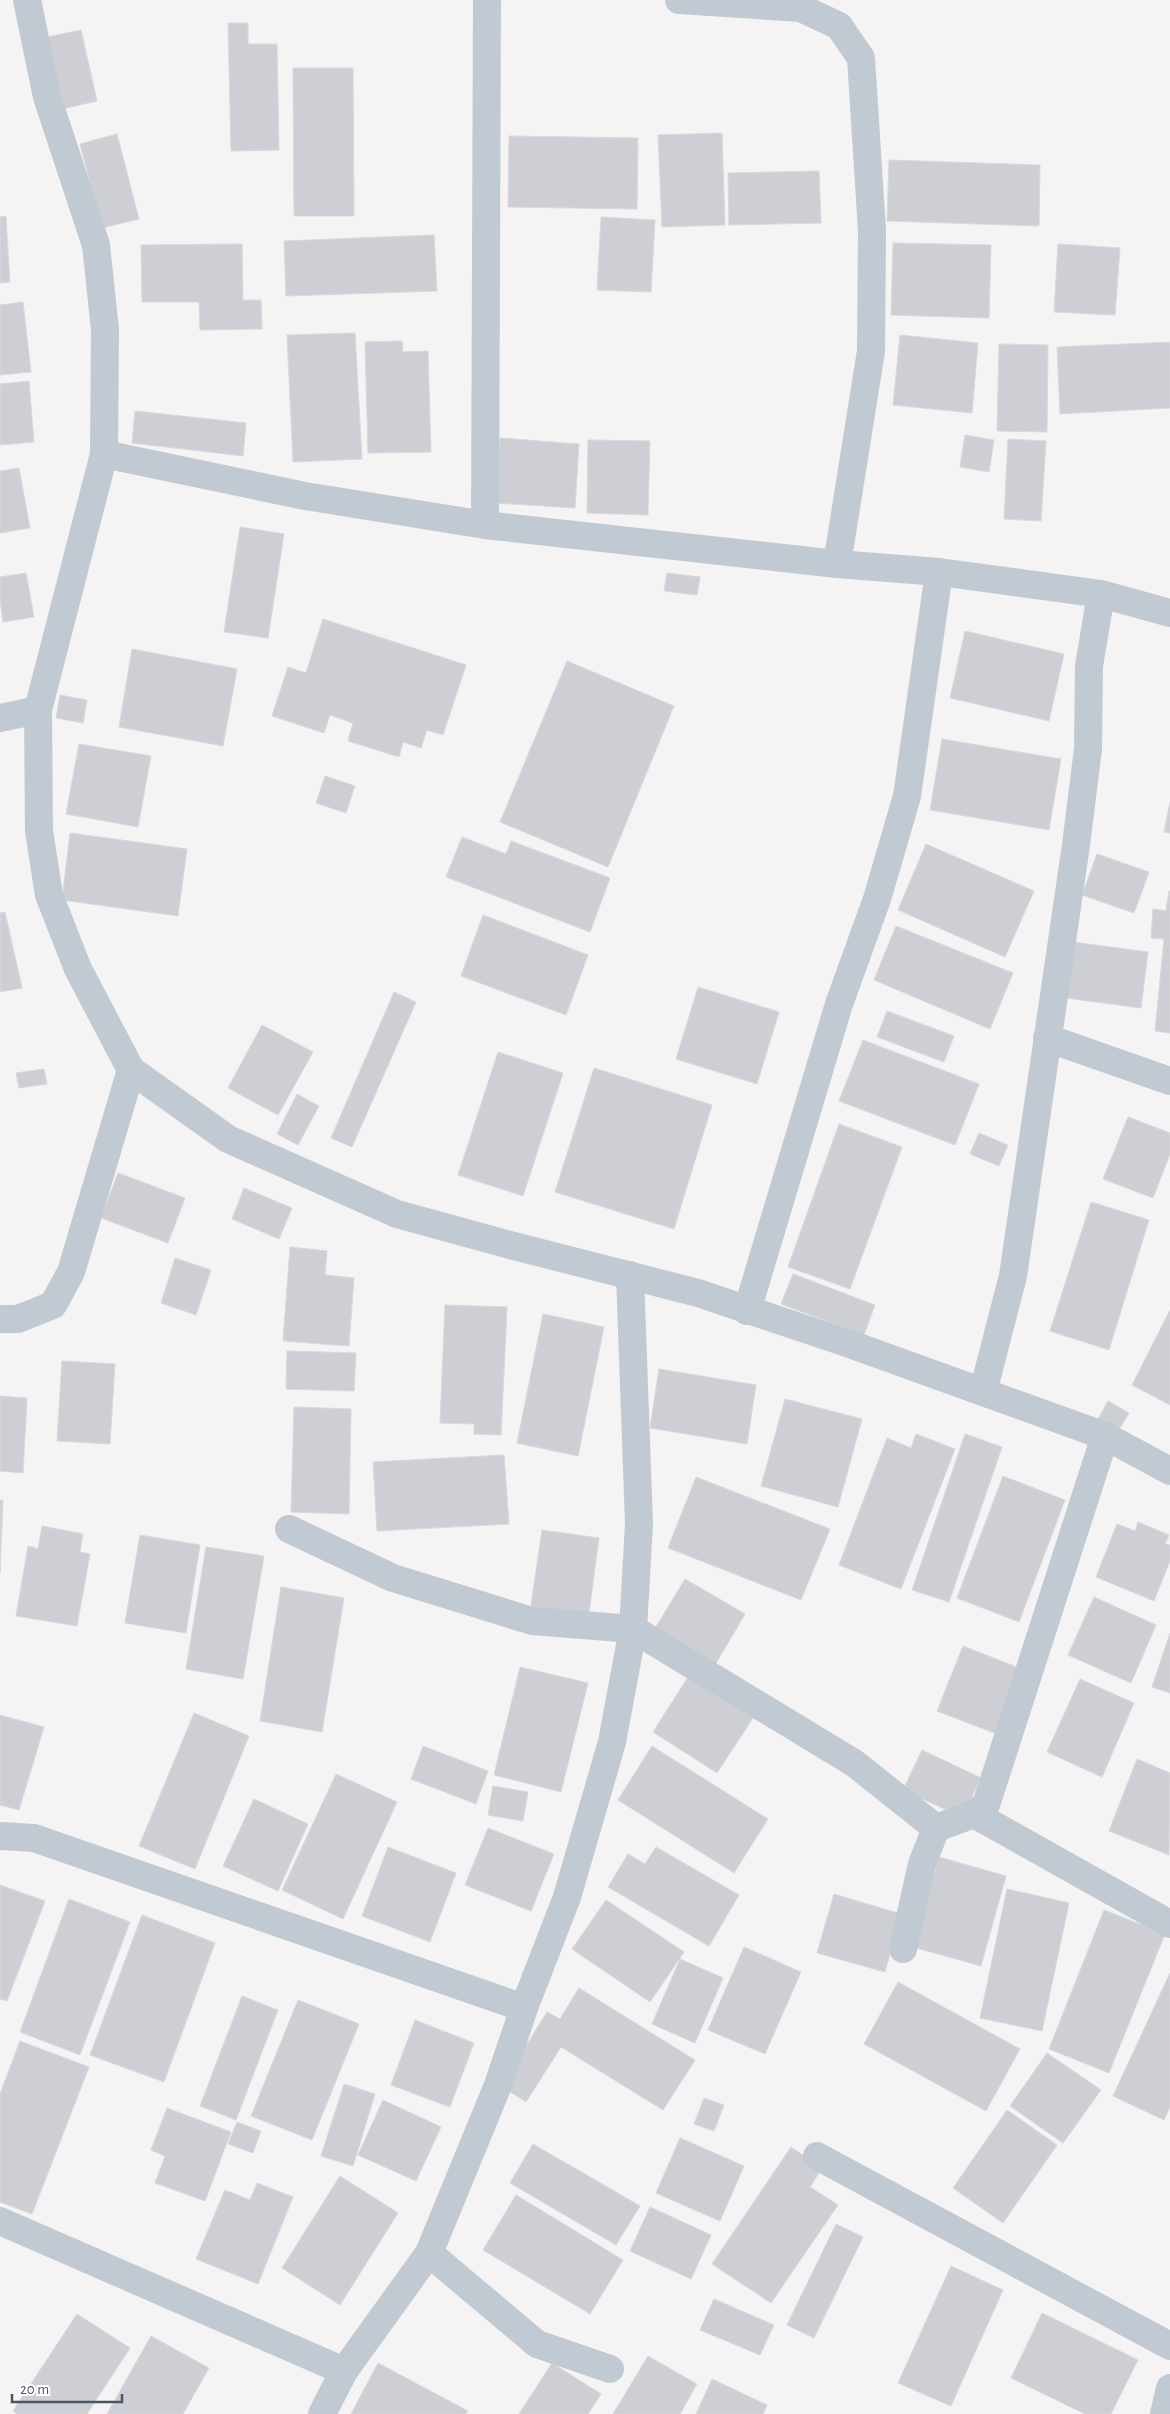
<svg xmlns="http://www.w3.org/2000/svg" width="1170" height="2414" viewBox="0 0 1170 2414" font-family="'Alegreya Sans',sans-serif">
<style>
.building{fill:#cdcfd5;stroke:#d7d9de}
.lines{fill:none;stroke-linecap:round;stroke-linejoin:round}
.minor{stroke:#c1cad2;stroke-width:28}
</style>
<rect width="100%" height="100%" fill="#f5f3f3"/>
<!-- building -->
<g class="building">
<polygon points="228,23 248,23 248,44 277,44 279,150 231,151"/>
<polygon points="81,30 97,101 62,109 47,37"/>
<polygon points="293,68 353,68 354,216 294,216"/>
<polygon points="722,133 725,225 662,227 658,135"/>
<polygon points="117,134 139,219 102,228 80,144"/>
<polygon points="509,136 638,138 637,209 508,207"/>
<polygon points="889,160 1040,165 1039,226 887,221"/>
<polygon points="819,171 821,223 729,225 728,173"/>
<polygon points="6,216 10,282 0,283 0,217"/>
<polygon points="601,217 655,220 651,292 597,290"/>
<polygon points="434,235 437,291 286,296 284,241"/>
<polygon points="893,243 991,245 989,318 891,315"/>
<polygon points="242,244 243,300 261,300 262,329 200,330 199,302 142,302 141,245"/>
<polygon points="1058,244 1120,248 1115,315 1054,312"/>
<polygon points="23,302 31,372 0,375 0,305"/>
<polygon points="355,333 362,459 293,462 287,335"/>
<polygon points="900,335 978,343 972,413 893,405"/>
<polygon points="402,341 403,352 428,351 431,452 368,453 365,342"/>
<polygon points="1170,342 1170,408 1060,414 1057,347"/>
<polygon points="999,344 1048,345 1047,432 997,431"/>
<polygon points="29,381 34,442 0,445 0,384"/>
<polygon points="135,411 246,423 243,456 132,443"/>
<polygon points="965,435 994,440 989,472 960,467"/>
<polygon points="500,438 579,444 575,508 496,503"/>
<polygon points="1008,439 1046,441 1041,521 1004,519"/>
<polygon points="588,440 650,441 648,515 587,513"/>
<polygon points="19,468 30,528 0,533 0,471"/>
<polygon points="240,527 284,534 268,638 224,632"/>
<polygon points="26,573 34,617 3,622 0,600 0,577"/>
<polygon points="667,573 700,577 697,595 664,591"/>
<polygon points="323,619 466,665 443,735 427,730 421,748 403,742 399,757 348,741 353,723 330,715 324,733 272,716 288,667 306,673"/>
<polygon points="965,631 1064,654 1049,721 950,698"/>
<polygon points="132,649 237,669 223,746 119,727"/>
<polygon points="567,661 674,706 608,867 500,822"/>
<polygon points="60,695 87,700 83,723 56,718"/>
<polygon points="942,739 1061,759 1049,830 930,810"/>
<polygon points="79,744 151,756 138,827 66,814"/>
<polygon points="325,776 355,786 346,813 316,803"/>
<polygon points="1170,802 1170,833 1164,832"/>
<polygon points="70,833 187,849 178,916 62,900"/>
<polygon points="462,837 506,854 511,841 610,878 590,932 446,877"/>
<polygon points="926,844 1034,891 1005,957 898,910"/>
<polygon points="1097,854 1149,872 1134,913 1082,895"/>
<polygon points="1169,891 1170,891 1170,1033 1155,1031 1164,939 1151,938 1153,909 1166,911"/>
<polygon points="5,912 22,988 0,992 0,913"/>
<polygon points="483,915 588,955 566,1015 461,976"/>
<polygon points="896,926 1013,973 990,1029 874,980"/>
<polygon points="1073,942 1148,952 1141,1008 1066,998"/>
<polygon points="698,987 779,1012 757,1084 676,1059"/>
<polygon points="394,992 416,1002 352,1147 331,1138"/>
<polygon points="887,1011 954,1036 944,1062 877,1037"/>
<polygon points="262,1025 313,1052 278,1115 228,1088"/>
<polygon points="863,1040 979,1084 955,1145 839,1101"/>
<polygon points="498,1052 563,1073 523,1196 458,1175"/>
<polygon points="594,1068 712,1105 674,1229 555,1192"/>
<polygon points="44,1069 47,1084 19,1088 16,1073"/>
<polygon points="297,1094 319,1106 298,1145 277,1134"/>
<polygon points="1128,1117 1170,1133 1170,1154 1153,1198 1103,1179"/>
<polygon points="839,1124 902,1147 850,1289 788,1267"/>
<polygon points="979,1133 1008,1145 999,1166 970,1154"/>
<polygon points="118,1173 185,1198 168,1243 101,1218"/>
<polygon points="244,1188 292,1208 279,1239 232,1219"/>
<polygon points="1091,1202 1149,1220 1109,1350 1050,1331"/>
<polygon points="290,1247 327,1251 325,1275 354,1278 349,1346 283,1341"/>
<polygon points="175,1258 211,1270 196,1315 161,1303"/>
<polygon points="793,1274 875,1305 864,1335 781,1304"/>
<polygon points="445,1305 507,1307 501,1435 474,1434 474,1424 440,1423"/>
<polygon points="1170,1310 1170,1405 1132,1385"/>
<polygon points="543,1314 604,1327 578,1456 517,1443"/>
<polygon points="287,1351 356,1353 354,1391 286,1389"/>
<polygon points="62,1361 115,1364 110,1444 57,1441"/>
<polygon points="659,1369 756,1385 747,1444 650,1428"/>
<polygon points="0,1396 27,1398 23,1473 0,1471"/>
<polygon points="785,1399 862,1419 838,1507 761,1486"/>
<polygon points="1108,1401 1129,1413 1114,1438 1094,1427"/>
<polygon points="294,1407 351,1409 349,1514 291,1512"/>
<polygon points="916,1434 955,1449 901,1589 839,1565 887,1438 911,1448"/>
<polygon points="965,1434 1002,1447 949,1602 912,1590"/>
<polygon points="504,1455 509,1524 377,1531 373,1462"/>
<polygon points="1003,1476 1065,1500 1019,1622 957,1598"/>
<polygon points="696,1477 830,1529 801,1600 668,1548"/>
<polygon points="0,1500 3,1500 0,1573"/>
<polygon points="1138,1522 1169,1535 1165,1544 1170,1545 1170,1561 1154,1601 1096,1577 1117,1524 1135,1531"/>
<polygon points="42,1526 83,1534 80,1552 90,1554 77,1626 16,1616 28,1546 38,1549"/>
<polygon points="542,1530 599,1538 588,1620 530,1612"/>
<polygon points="140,1535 200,1545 186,1633 125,1623"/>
<polygon points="206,1547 264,1556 243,1679 186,1669"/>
<polygon points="685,1579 745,1614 712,1670 651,1635"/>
<polygon points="281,1587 344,1598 322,1732 260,1721"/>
<polygon points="1094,1597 1156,1625 1131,1683 1068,1655"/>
<polygon points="1170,1633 1170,1693 1152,1687"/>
<polygon points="963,1646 1027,1671 1002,1736 937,1711"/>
<polygon points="520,1667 588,1683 561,1792 494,1775"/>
<polygon points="688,1677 753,1718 717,1773 653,1732"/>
<polygon points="1080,1679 1134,1703 1102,1777 1047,1752"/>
<polygon points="194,1713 249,1736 195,1869 139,1846"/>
<polygon points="0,1715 44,1727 19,1810 0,1805"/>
<polygon points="423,1746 488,1771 476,1804 411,1779"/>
<polygon points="652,1746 768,1819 734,1873 618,1800"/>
<polygon points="922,1750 981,1778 962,1817 903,1790"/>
<polygon points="1137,1759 1170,1773 1169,1855 1109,1831"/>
<polygon points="336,1774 397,1802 343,1919 282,1890"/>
<polygon points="493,1786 528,1792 523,1821 488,1815"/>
<polygon points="254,1799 308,1824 278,1891 223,1866"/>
<polygon points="488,1828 554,1854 531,1911 465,1885"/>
<polygon points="388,1847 456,1873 430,1942 362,1916"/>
<polygon points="656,1847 739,1895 709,1946 608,1887 628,1854 645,1864"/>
<polygon points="939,1857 1006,1876 981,1966 913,1947"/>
<polygon points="0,1885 45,1901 7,2001 0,1999"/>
<polygon points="1007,1889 1069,1903 1042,2031 980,2018"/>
<polygon points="834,1894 901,1914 885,1972 817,1953"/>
<polygon points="69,1899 130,1922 80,2055 20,2032"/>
<polygon points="606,1900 684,1952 650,2002 572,1949"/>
<polygon points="1104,1910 1165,1934 1109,2073 1049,2049"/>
<polygon points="142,1915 215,1943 164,2082 90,2055"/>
<polygon points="744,1947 801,1972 765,2054 708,2030"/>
<polygon points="680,1959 723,1978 695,2043 652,2024"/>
<polygon points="1170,1973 1170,2107 1164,2120 1113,2096"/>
<polygon points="898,1982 1020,2049 986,2111 864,2044"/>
<polygon points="579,1988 695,2060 663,2110 561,2047 526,2102 501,2086 547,2012 560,2019"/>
<polygon points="242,1996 278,2010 236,2120 200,2106"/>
<polygon points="298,2000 359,2024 312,2140 251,2116"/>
<polygon points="415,2020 474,2043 450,2107 391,2085"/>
<polygon points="20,2041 89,2067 32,2214 0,2202 0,2094"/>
<polygon points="1047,2053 1101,2090 1063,2143 1010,2106"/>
<polygon points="344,2084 375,2094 353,2166 321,2156"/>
<polygon points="704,2098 724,2105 714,2131 694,2124"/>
<polygon points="383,2100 441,2127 416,2181 358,2155"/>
<polygon points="167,2108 231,2132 205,2201 155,2183 165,2156 151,2150"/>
<polygon points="1007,2110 1057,2145 1003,2223 953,2188"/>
<polygon points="237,2122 261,2131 253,2153 228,2144"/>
<polygon points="680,2138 744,2166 720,2221 656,2193"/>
<polygon points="533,2144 640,2206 616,2245 510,2183"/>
<polygon points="791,2147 822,2168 810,2187 838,2205 771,2303 712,2264"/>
<polygon points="340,2176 398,2213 340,2305 282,2268"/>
<polygon points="257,2183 293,2197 258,2284 196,2259 225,2190 250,2200"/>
<polygon points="516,2195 623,2260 590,2314 483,2250"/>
<polygon points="650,2207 711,2235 691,2279 630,2251"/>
<polygon points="836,2224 863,2237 814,2338 787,2325"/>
<polygon points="951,2266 1003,2290 951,2406 898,2383"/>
<polygon points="714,2299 774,2325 760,2355 700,2330"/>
<polygon points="1042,2313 1138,2360 1111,2414 1085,2414 1011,2378"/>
<polygon points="77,2314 130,2348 87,2414 17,2414 13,2411"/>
<polygon points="151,2336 209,2368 183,2414 107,2414"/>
<polygon points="648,2356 697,2384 680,2414 613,2414"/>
<polygon points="378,2363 468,2411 466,2414 351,2414"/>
<polygon points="552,2363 601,2394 588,2414 519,2414"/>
<polygon points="712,2379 767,2405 763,2414 696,2414"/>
</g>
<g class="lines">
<!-- minor -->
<g class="minor">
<polyline points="27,0 47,97 96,245 105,330 104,454 38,710 39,831 49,895 78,969 131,1070 228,1139 397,1214 510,1245 698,1293 847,1343 1105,1436 1170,1471"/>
<polyline points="679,0 801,8 839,26 861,58 872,231 871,351 837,564"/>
<polyline points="104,454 305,496 485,525 837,564 939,572 1101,594 1170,613"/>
<polyline points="485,525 487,0"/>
<polyline points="0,718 38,710"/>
<polyline points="1047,1038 1170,1081"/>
<polyline points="747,1311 839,1004 877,899 907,796 939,572"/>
<polyline points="0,1319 18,1319 53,1305 71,1272 131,1070"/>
<polyline points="983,1392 1013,1276 1076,845 1088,749 1089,666 1101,594"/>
<polyline points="289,1529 393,1578 532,1621 633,1629 854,1763 936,1828"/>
<polyline points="974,1814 1170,1924"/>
<polyline points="0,1836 34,1838 524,2008"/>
<polyline points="903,1949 922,1864 936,1828 974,1814 986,1805 1105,1436"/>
<polyline points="817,2156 1170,2346"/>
<polyline points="0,2221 344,2371"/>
<polyline points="429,2253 537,2344 610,2369"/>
<polyline points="322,2414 344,2371 429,2253 498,2085 524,2008 567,1897 612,1742 633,1629 639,1524 630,1275"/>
<polyline points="1164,2414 1170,2388"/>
</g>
</g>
<!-- scale -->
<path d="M12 2394v8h110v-8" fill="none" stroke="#4a5661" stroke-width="2.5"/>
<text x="20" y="2394" font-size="15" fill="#4a5661" stroke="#ffffff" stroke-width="4" paint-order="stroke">20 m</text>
</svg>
